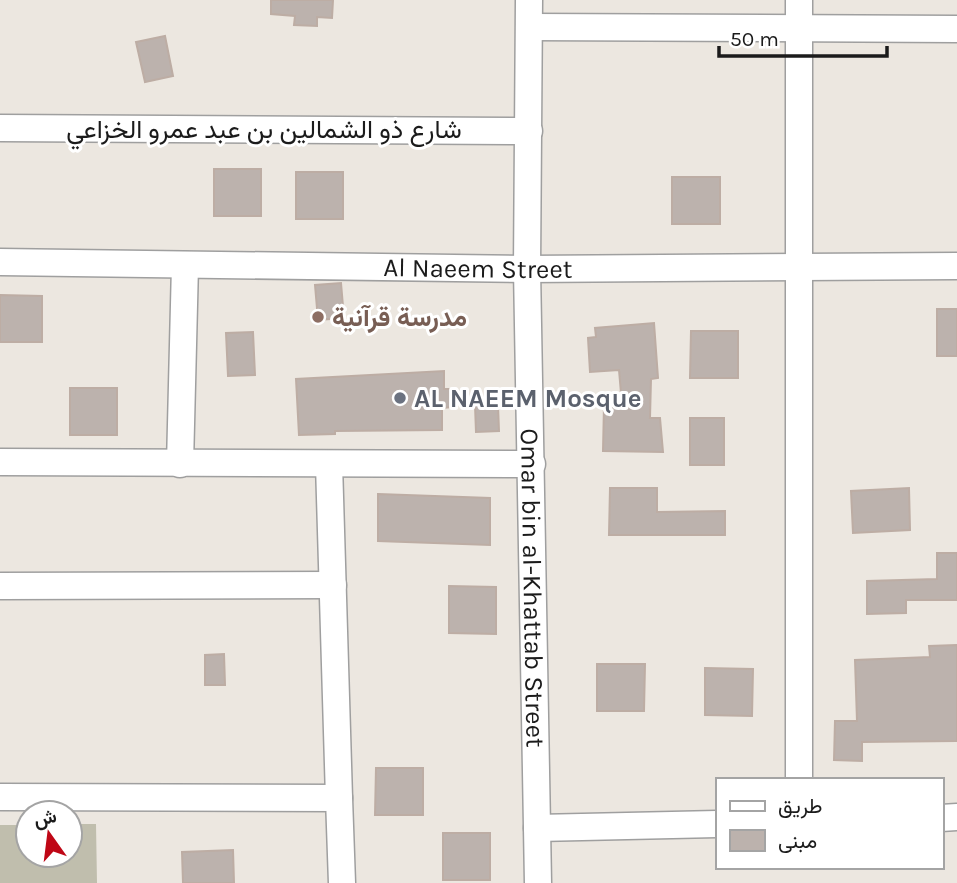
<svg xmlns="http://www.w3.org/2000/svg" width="957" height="883" viewBox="0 0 957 883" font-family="Karla,Vazirmatn,sans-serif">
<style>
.construction{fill:#c0bead}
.building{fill:#bcb2ad;stroke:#bdada4;stroke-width:2}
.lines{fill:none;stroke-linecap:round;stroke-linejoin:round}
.minor-casing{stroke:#9f9f9f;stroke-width:29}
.minor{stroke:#fff;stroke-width:26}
.education-dot{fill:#8d6e63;stroke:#fff;stroke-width:2.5}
.worship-dot{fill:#6b7280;stroke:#fff;stroke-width:2.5}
.labels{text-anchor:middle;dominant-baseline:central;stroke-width:6;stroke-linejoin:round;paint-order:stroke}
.street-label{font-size:26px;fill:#1b1b1b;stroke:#fff}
.education-label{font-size:26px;font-weight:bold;fill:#785e54;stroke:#fff;text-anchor:start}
.worship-label{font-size:26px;font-weight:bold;fill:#5b616d;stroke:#fff;text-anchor:start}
</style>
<rect width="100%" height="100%" fill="#ece7e0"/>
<!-- construction -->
<polygon class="construction" points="70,824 96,824 97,883 0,883 0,825 28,825 28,855 70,855"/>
<!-- building -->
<g class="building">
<polygon points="271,0 333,0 332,18 317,17 317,26 294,25 295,16 271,14"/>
<polygon points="165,36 173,76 145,82 136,42"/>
<rect x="214" y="169" width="47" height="47"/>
<rect x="296" y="172" width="47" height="47"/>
<rect x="672" y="177" width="48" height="47"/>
<polygon points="341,283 344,318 318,320 315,285"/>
<polygon points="0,295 42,296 42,342 0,342"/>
<rect x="937" y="309" width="20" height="47"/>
<polygon points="654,323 658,378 651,379 650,418 660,418 663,452 603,451 604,405 622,405 619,370 590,372 588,338 596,337 595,328"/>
<polygon points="691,331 738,331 738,378 690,378"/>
<polygon points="253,332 255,375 228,376 226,333"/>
<polygon points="444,371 444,389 451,389 452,407 442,408 442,430 335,431 335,434 299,435 296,379"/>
<rect x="70" y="388" width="47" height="47"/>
<polygon points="475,405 498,405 499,431 476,432"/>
<rect x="690" y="418" width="34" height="47"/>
<polygon points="610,488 657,488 657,512 725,511 725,535 609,535"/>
<polygon points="909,488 910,530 853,533 851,491"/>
<polygon points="378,494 490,498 490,545 378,541"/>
<polygon points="937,553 957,553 957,600 906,600 906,613 867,614 867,581 937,579"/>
<polygon points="449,586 496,587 496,634 449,633"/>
<polygon points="957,645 957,741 862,742 862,761 834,760 835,721 857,721 855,660 930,657 929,646"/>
<polygon points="224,654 225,685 205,685 205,655"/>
<polygon points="597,664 645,664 644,711 597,711"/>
<polygon points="705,668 753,669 752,716 705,715"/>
<polygon points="376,768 423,768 423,815 375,815"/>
<rect x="443" y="833" width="47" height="47"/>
<polygon points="233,850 234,883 183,883 182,852"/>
</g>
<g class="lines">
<!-- minor casing -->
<g class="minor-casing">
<g id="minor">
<path id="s1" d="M529 0 527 269 538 883"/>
<polyline points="799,0 799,780"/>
<polyline points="530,27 957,29"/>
<polyline points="0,128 529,131"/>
<path id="s2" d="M0 262 527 269 957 266"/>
<polyline points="0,462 532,464"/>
<polyline points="180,464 185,265"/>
<polyline points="329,464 339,798"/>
<polyline points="0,586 333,585"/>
<polyline points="0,797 339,798 342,883"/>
<polyline points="941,818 957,817"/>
<polyline points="537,828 717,824"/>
</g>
</g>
<!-- minor -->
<use href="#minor" class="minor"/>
</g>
<!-- markers -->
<circle class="education-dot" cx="318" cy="317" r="7"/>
<circle class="worship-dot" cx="400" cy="398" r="7"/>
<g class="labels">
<!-- street labels -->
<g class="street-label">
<text x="264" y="129">شارع ذو الشمالين بن عبد عمرو الخزاعي</text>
<text stroke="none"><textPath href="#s2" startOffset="478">Al Naeem Street</textPath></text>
<text stroke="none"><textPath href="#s1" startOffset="588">Omar bin al-Khattab Street</textPath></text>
</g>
<!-- education labels -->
<g class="education-label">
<text x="332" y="317">مدرسة قرآنية</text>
</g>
<!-- worship labels -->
<g class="worship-label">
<text x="414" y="398">AL NAEEM Mosque</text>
</g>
</g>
<!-- legend -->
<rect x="716" y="778" width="228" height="91" fill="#ffffff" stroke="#a4a4a4" stroke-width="2"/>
<rect x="730" y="801" width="35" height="10" fill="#ffffff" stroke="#a4a4a4" stroke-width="2"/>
<text x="778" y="813" font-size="21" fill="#1b1b1b">طريق</text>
<rect x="730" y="830" width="35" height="21" fill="#bcb2ad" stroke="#a4a4a4" stroke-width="2"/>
<text x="778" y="848" font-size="21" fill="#1b1b1b">مبنى</text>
<!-- north arrow -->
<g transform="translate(49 834) rotate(346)"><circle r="33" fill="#ffffff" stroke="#a4a4a4" stroke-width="2"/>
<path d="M0-5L12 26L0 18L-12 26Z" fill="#bf0716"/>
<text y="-10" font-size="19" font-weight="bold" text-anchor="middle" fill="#1b1b1b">ش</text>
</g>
<!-- scale -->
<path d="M719 46v10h168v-10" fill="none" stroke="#1b1b1b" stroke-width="3.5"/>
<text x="730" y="46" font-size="21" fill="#1b1b1b" stroke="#ffffff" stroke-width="5" paint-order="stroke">50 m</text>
</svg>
